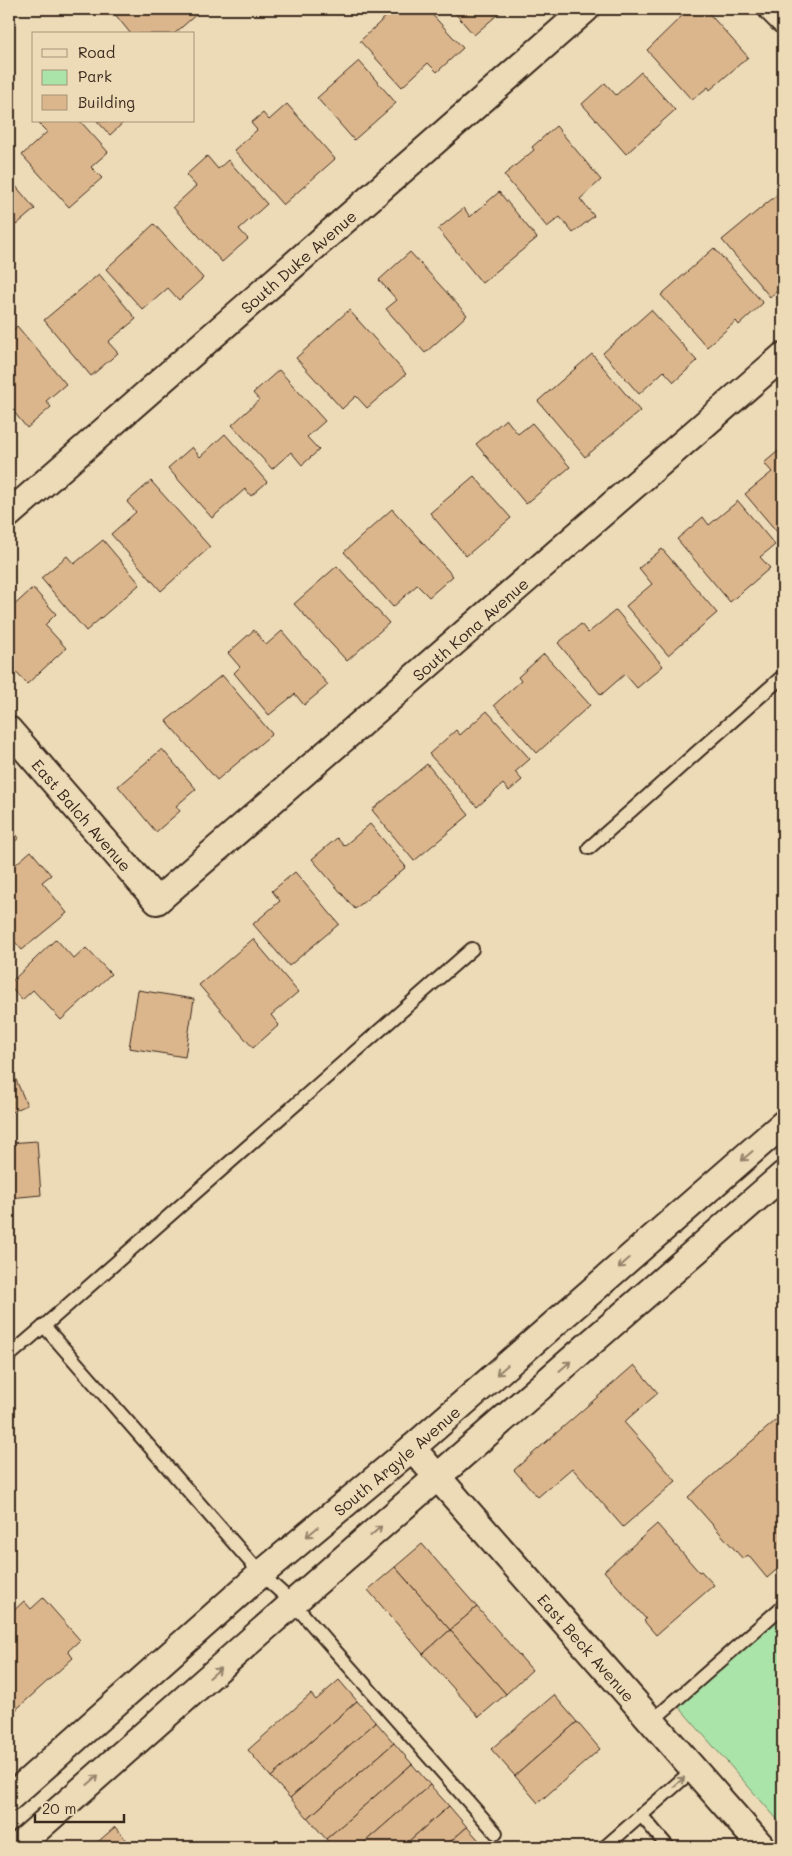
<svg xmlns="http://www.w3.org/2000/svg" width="792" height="1856" viewBox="0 0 792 1856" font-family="Mali,sans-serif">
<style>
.green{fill:#aae4a9;stroke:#728764}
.building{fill:#dbb68c;stroke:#3b2a1e}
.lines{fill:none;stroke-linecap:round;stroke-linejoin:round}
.service-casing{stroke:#3b2a1e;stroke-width:16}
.minor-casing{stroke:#3b2a1e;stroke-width:30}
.service{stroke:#eddab7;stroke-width:12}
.minor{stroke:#eddab7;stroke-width:26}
.oneway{stroke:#94826a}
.labels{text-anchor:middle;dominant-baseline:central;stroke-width:5;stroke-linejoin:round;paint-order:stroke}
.street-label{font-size:16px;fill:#3b2a1e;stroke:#eddab7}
</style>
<rect width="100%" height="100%" fill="#eddab7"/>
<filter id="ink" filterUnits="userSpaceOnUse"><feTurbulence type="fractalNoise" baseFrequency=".02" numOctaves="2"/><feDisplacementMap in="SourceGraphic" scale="10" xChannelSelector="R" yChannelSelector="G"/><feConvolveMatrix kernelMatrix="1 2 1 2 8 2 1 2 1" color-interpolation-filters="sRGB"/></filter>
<g filter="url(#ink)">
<!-- green -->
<polygon class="green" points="783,1616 783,1826 679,1707"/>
<!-- building -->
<g class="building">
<polygon points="119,9 196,9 199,12 174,34 131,34 114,13"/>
<polygon points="394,9 427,9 463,48 437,72 428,63 402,87 360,41"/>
<polygon points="458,9 504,9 474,35 454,12"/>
<polygon points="689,9 705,9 748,57 710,90 708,87 692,100 647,50"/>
<polygon points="359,61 396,103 354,140 317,98"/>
<polygon points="641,72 675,110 626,154 582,104 605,83 616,95"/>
<polygon points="287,104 335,159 283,205 234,150 257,130 251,123 263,113 269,120"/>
<polygon points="42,121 80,121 108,152 91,167 102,178 69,207 22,155 47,132 39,124"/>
<polygon points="97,121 125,121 110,135"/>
<polygon points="556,126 601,180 580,199 594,216 573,233 560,217 547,227 504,175 534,150 532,147"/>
<polygon points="207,156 218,169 228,160 267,204 239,229 248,239 222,262 173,207 196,186 186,175"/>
<polygon points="9,178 35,209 16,225 9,217"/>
<polygon points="499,192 537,238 482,283 438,229 464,208 470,217"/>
<polygon points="778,194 783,200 783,286 770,297 722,240"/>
<polygon points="154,224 203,278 179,300 168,288 143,310 106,269"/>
<polygon points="714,248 763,303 739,325 736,321 707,347 661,295"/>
<polygon points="410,252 467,315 425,353 386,309 397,300 379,280"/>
<polygon points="99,274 136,319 108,342 118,353 91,376 44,320"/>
<polygon points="349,310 406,374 367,408 356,396 342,409 296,358"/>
<polygon points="651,310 697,361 674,382 664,371 639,394 603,353"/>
<polygon points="17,326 66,384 46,401 51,407 27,428 9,406 9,334"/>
<polygon points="592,354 640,411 585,457 538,401"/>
<polygon points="279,370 325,421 307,437 319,450 302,465 291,452 272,469 232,425 259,400 253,393"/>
<polygon points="506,419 518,434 532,423 570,467 526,504 476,444"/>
<polygon points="225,434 267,482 251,496 245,489 212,518 168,468 192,447 200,457"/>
<polygon points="783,447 783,539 745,494 772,472 764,463"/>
<polygon points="474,476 511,518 466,556 430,513"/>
<polygon points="151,481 210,547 161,591 111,534 136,512 127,502"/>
<polygon points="738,501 775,545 760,557 770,568 730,602 677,539 703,517 709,525"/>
<polygon points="392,509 453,576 429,597 417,585 393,607 344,552"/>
<polygon points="103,540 140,584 86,631 41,578 67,556 74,564"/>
<polygon points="662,549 717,613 668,655 626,606 652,584 639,568"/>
<polygon points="337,566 389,623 347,661 294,604"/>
<polygon points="33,588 56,614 45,625 66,648 27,684 9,665 9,610"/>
<polygon points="616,610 663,666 637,688 625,674 601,695 558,643 581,624 588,633"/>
<polygon points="254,630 266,645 282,631 328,685 304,705 295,694 269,715 234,673 240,667 228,653"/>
<polygon points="544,654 590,705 537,753 494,705 521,681 518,677"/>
<polygon points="222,675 272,734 217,780 166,721"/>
<polygon points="487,711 530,759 515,772 522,780 509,791 503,784 477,807 429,754 456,730 460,735"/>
<polygon points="162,749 196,789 176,806 180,811 156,832 118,786"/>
<polygon points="427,764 469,815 414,861 372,810"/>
<polygon points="370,824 406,867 355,909 312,859 337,838 344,846"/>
<polygon points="9,826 19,838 9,846"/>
<polygon points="31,851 51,875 42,882 67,913 22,950 9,935 9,870"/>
<polygon points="295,872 339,924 289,966 253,924 280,901 272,891"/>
<polygon points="56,939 74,959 86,948 111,974 61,1020 33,990 22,1000 9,986 9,984"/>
<polygon points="253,939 298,992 271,1015 279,1025 253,1048 199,985"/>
<polygon points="138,990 194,999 185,1057 129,1048"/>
<polygon points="9,1064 27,1105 9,1113"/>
<polygon points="37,1141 41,1195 9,1198 9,1143"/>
<polygon points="9,1230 14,1233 9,1241"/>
<polygon points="634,1365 658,1393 624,1422 676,1481 623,1527 572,1468 538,1497 514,1470"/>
<polygon points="783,1414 783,1564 767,1578 748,1555 743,1559 688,1497"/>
<polygon points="657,1524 699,1572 701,1571 714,1585 656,1635 644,1621 646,1619 604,1571"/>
<polygon points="422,1544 477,1607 450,1630 395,1567"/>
<polygon points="395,1567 450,1630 423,1654 368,1590"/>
<polygon points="43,1598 80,1640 68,1651 73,1658 9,1716 9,1615 24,1601 31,1609"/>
<polygon points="477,1607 532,1670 506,1694 450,1630"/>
<polygon points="450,1630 506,1694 479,1717 423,1654"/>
<polygon points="339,1680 357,1701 271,1777 248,1750 311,1694 316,1700"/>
<polygon points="554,1695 577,1722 515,1776 491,1749"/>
<polygon points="357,1701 376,1722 290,1798 271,1777"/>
<polygon points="376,1722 394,1743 308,1818 290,1798"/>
<polygon points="577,1722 600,1749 538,1803 515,1776"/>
<polygon points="394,1743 412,1764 326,1839 308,1818"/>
<polygon points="412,1764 430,1785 359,1847 333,1847 326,1839"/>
<polygon points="430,1785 449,1806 402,1847 359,1847"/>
<polygon points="449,1806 467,1827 444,1847 402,1847"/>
<polygon points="115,1827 133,1847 92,1847"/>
<polygon points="467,1827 485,1847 444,1847"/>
</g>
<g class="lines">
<!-- service casing -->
<g class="service-casing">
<g id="service">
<polyline points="589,848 783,676"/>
<polyline points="44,1326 472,949"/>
<polyline points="9,1356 44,1326 261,1574 293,1603 496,1833"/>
<polyline points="652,1721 783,1606"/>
<polyline points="641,1815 668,1847"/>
<polyline points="605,1847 694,1769"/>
</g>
</g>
<!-- minor casing -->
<g class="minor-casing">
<g id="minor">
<polyline points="772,9 783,20"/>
<path id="s1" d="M9 514 586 9"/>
<path id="s2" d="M9 730 157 901 783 356"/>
<path id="s3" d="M412 1448 762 1847"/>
<path id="s4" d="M9 1798 261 1574 412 1448 783 1124"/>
<polyline points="17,1847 293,1603 783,1175"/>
</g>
</g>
<!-- service -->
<use href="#service" class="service"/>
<!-- minor -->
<use href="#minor" class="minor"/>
</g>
<!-- one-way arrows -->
<defs><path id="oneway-shaft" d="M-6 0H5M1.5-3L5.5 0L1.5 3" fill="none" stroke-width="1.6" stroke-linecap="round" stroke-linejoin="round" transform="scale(1.25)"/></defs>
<g class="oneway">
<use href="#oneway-shaft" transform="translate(747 1156) rotate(139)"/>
<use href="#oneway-shaft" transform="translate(624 1263) rotate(139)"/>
<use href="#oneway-shaft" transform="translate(565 1366) rotate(-41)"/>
<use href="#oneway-shaft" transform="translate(502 1370) rotate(139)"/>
<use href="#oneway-shaft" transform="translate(376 1531) rotate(-41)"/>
<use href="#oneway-shaft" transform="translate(312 1532) rotate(140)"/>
<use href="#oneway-shaft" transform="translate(215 1673) rotate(-41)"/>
<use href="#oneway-shaft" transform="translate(93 1780) rotate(-41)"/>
<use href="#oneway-shaft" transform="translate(679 1782) rotate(-42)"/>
</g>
</g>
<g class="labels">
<!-- street labels -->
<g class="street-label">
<text stroke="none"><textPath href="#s1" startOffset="384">South Duke Avenue</textPath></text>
<text stroke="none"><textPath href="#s2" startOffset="641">South Kona Avenue</textPath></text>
<text stroke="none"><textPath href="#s2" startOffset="112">East Balch Avenue</textPath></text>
<text stroke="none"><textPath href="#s4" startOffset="514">South Argyle Avenue</textPath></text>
<text stroke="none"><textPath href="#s3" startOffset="265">East Beck Avenue</textPath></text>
</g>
</g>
<!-- margin -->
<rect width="792" height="1856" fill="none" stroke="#eddab7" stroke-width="30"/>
<rect x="15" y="15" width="762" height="1826" fill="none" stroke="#3b2a1e" stroke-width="2" filter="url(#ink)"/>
<!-- legend -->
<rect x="32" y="32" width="162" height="90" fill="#eddab7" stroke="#a6947a"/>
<rect x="42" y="49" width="25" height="8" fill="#eddab7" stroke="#a6947a"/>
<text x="78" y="58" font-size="15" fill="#3b2a1e">Road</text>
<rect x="42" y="70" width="25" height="15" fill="#aae4a9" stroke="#a6947a"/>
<text x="78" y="82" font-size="15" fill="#3b2a1e">Park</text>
<rect x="42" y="95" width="25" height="15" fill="#dbb68c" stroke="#a6947a"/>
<text x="78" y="108" font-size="15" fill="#3b2a1e">Building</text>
<!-- scale -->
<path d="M35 1814v8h89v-8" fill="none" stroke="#3b2a1e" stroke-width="2.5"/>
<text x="42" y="1814" font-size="15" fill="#3b2a1e" stroke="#eddab7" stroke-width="4" paint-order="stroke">20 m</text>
</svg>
